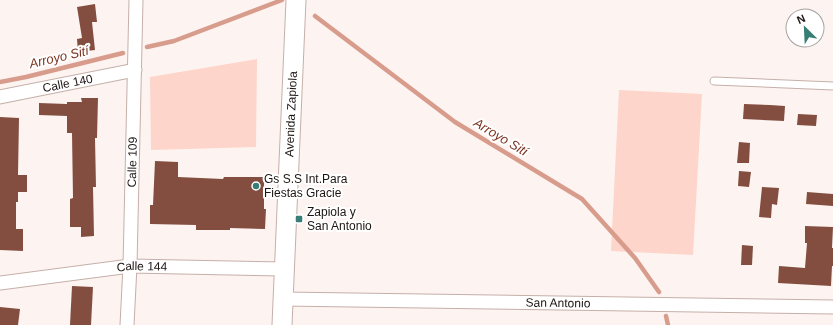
<svg xmlns="http://www.w3.org/2000/svg" width="833" height="325" viewBox="0 0 833 325" font-family="Arial,sans-serif">
<style>
.green{fill:#fdd5ca}
.lines{fill:none;stroke-linecap:round;stroke-linejoin:round}
.stream{stroke:#d89c8c;stroke-width:4.5}
.building{fill:#834e40}
.service-casing{stroke:#c5afa9;stroke-width:9}
.minor-casing{stroke:#c5afa9;stroke-width:15}
.secondary-casing{stroke:#c5afa9;stroke-width:21}
.service{stroke:#fff;stroke-width:7}
.minor{stroke:#fff;stroke-width:13}
.secondary{stroke:#fff;stroke-width:19}
.poi-dot{fill:#377e76;stroke:#fff;stroke-width:1.5}
.labels{text-anchor:middle;dominant-baseline:central;stroke-width:4;stroke-linejoin:round;paint-order:stroke}
.street-label{font-size:12px;fill:#1d1513;stroke:#fff}
.poi-label{font-size:12px;fill:#1d1513;stroke:#fff;text-anchor:start}
.water-label{font-size:13px;font-style:italic;fill:#7c3320;stroke:#fff}
</style>
<rect width="100%" height="100%" fill="#fdf4f1"/>
<!-- green -->
<g class="green">
<polygon points="257,59 256,147 151,150 150,77"/>
<polygon points="619,90 702,94 693,255 611,251"/>
</g>
<g class="lines">
<!-- stream -->
<g class="stream">
<polyline points="315,16 455,122 582,199 635,258 659,292"/>
<polyline points="147,47 174,41 282,0"/>
<polyline points="0,82 26,77 123,53"/>
<polyline points="666,316 668,325"/>
</g>
</g>
<!-- building -->
<g class="building">
<polygon points="95,4 97,22 92,22 95,50 78,52 77,39 82,38 77,7"/>
<polygon points="81,98 98,98 97,138 95,138 96,187 93,187 94,236 81,237 81,227 70,227 70,199 73,198 72,133 67,133 67,116 39,115 39,103 67,104 67,102 82,102"/>
<polygon points="744,104 770,105 785,106 784,121 743,119"/>
<polygon points="798,114 817,115 816,126 797,125"/>
<polygon points="0,117 19,118 18,175 27,175 27,192 18,192 18,202 16,202 16,229 23,229 23,251 0,250"/>
<polygon points="739,142 750,143 749,163 737,163"/>
<polygon points="155,161 178,162 178,177 223,179 224,177 264,177 264,209 266,209 265,229 230,228 230,230 196,230 196,225 150,224 150,205 153,205"/>
<polygon points="739,171 751,172 749,187 738,186"/>
<polygon points="762,187 779,188 777,205 772,204 771,218 759,217"/>
<polygon points="807,192 833,194 833,206 806,204"/>
<polygon points="805,226 833,227 832,248 833,248 833,266 832,266 831,286 778,283 779,266 805,268 807,243 805,243"/>
<polygon points="742,245 753,246 752,265 741,265"/>
<polygon points="72,286 93,287 91,325 70,325"/>
<polygon points="0,307 20,309 18,325 0,325"/>
</g>
<g class="lines">
<!-- service casing -->
<g class="service-casing">
<polyline id="service" points="714,81 833,86"/>
</g>
<!-- minor casing -->
<g class="minor-casing">
<g id="minor">
<path id="s1" d="M0 97 135 70"/>
<path id="s2" d="M0 283 130 266 285 269"/>
<path id="s3" d="M283 299 833 307"/>
<path id="s4" d="M127 325 130 266 136 0"/>
</g>
</g>
<!-- secondary casing -->
<g class="secondary-casing">
<g id="secondary">
<path id="s5" d="M282 325 296 0"/>
</g>
</g>
<!-- service -->
<use href="#service" class="service"/>
<!-- minor -->
<use href="#minor" class="minor"/>
<!-- secondary -->
<use href="#secondary" class="secondary"/>
</g>
<!-- markers -->
<g class="poi-dot">
<circle cx="256" cy="186" r="4"/>
<rect x="295" y="215" width="8" height="8" rx="2"/>
</g>
<g class="labels">
<!-- street labels -->
<g class="street-label">
<text stroke="none"><textPath href="#s1" startOffset="69">Calle 140</textPath></text>
<text stroke="none"><textPath href="#s5" startOffset="211">Avenida Zapiola</textPath></text>
<text stroke="none"><textPath href="#s4" startOffset="163">Calle 109</textPath></text>
<text stroke="none"><textPath href="#s2" startOffset="143">Calle 144</textPath></text>
<text stroke="none"><textPath href="#s3" startOffset="275">San Antonio</textPath></text>
</g>
<!-- poi labels -->
<g class="poi-label">
<text x="264" y="179">Gs S.S Int.Para<tspan x="264" dy="14">Fiestas Gracie</tspan></text>
<text x="307" y="212">Zapiola y<tspan x="307" dy="14">San Antonio</tspan></text>
</g>
<!-- water labels -->
<g class="water-label">
<text transform="translate(59 57) rotate(-13)">Arroyo Sití</text>
<text transform="translate(501 137) rotate(31)">Arroyo Sití</text>
</g>
</g>
<!-- north arrow -->
<g transform="translate(805 28) rotate(336)"><circle r="19" fill="#ffffff" stroke="#a5a1a1"/>
<path d="M0-3L7 15L0 10L-7 15Z" fill="#377e76"/>
<text y="-6" font-size="11" font-weight="bold" text-anchor="middle" fill="#1d1513">N</text>
</g>
</svg>
